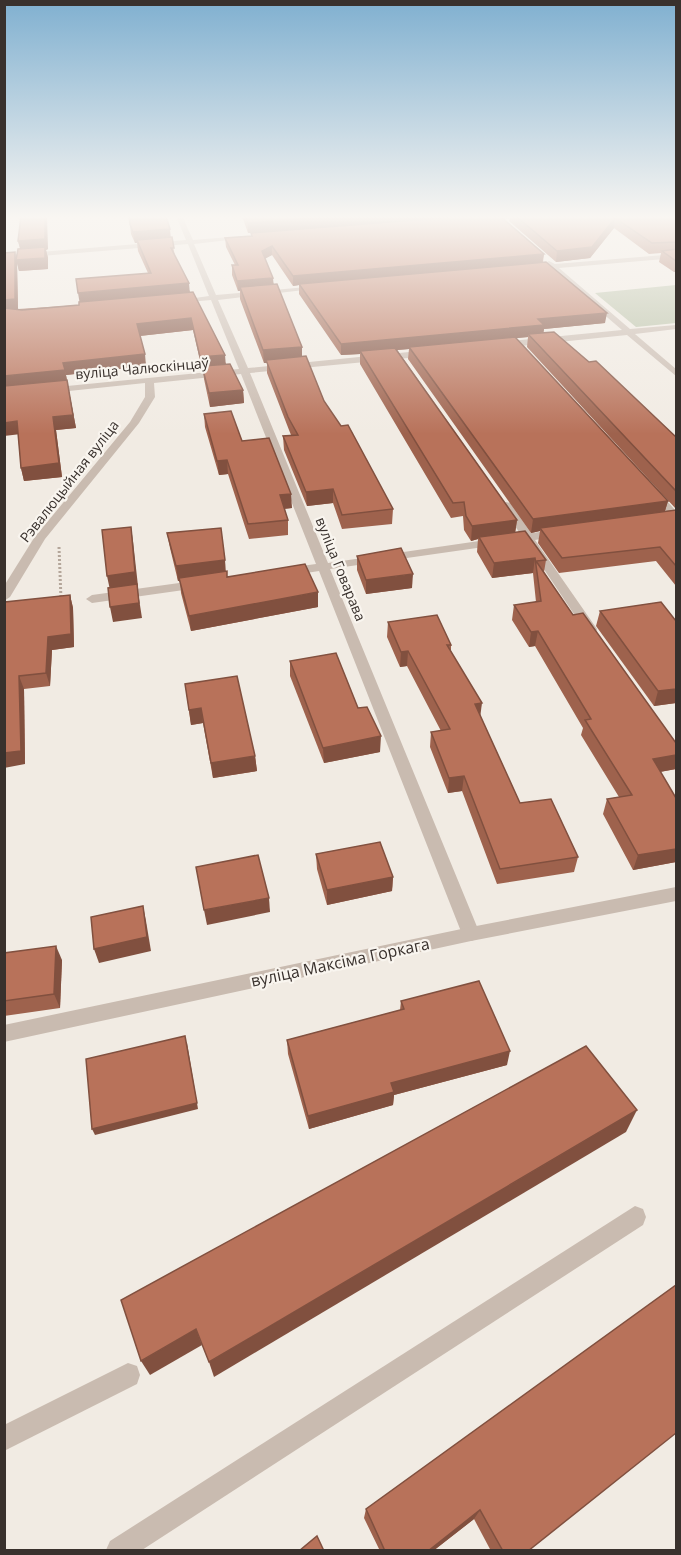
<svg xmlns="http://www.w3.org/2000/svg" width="681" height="1555" viewBox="0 0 681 1555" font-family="'Open Sans',sans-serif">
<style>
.green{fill:#b6bfa4}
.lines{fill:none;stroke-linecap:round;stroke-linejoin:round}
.path{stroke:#b4a69a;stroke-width:3;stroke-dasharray:2 2;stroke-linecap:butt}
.service{fill:#c9bbb0;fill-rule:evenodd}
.minor{fill:#c9bbb0;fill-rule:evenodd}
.tertiary{fill:#c9bbb0;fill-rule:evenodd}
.wall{fill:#9e624d}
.shaded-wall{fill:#81503f}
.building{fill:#b8725a;stroke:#81503f;stroke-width:1.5}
.labels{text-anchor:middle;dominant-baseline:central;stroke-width:4.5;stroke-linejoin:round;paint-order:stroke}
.far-street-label{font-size:14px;fill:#39312d;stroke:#f9f5ef}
.street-label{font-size:16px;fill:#39312d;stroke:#f9f5ef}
</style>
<rect width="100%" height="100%" fill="#f1ebe3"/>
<!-- green -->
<polygon class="green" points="676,285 676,323 636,327 595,293"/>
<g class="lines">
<!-- path -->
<polyline class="path" points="59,547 61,599"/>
<!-- service -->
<g class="service">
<polygon points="635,1206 643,1209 646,1217 643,1225 142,1550 106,1550 110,1541"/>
<polygon points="128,1363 137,1366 140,1375 137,1384 4,1451 4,1425"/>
</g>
<!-- minor -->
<g class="minor">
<polygon points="176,216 182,216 193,240 243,236 246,238 194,244 216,295 318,286 322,288 218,300 248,368 429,350 433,353 429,356 250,373 328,563 521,535 501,505 506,502 510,503 531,533 557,530 563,533 557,536 535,540 597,629 596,632 586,632 525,541 330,569 480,934 477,939 471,941 465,939 462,934 319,571 287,576 281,572 287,568 316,564 241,374 154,383 155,397 139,423 45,539 10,597 4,601 4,586 34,538 130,422 145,397 145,383 50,393 47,392 47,388 239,369 211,300 178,303 174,301 209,296 188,244 4,259 4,255 186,240"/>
<polygon points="503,216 528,216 483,222 480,220"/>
<polygon points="676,254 676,258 559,268 630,329 676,325 676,329 635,334 676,369 676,376 627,335 500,348 496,345 500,342 622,330 551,269 533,270 530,266 547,265 545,263 549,261 555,264"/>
<polygon points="654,490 658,491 676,511 676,520 672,519 650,495 650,491"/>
<polygon points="201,580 205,581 205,587 92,603 86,599 92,595"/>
</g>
<!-- tertiary -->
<polygon class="tertiary" points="676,887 676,901 471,941 4,1042 4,1025 471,927"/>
</g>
<!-- wall -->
<g class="wall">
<polygon points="129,216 171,237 175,256 190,292 226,364 243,390 244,403 210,407 204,379 203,369 202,369 193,330 140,336 146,366 66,375 76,428 56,430 62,477 24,481 21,468 18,435 16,260 20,249 18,241 48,249 46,250 48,258 48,269 19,271 17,263 18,309 79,305 148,273 138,251 137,243 135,243 131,234"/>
<polygon points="242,216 500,216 544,254 543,262 605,323 544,329 543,333 589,362 676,437 676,509 527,347 528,337 516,338 668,501 665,511 676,510 676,586 656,561 559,573 538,543 540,531 531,533 408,359 409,349 397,350 517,520 515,532 546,560 544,572 573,615 676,743 676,769 660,772 676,798 676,862 633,870 603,814 607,799 619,797 581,735 583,728 535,646 529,647 512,620 514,605 536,602 533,573 492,578 477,552 478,539 471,541 464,530 463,516 451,518 360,364 360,354 341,355 299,294 299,285 293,286 272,255 265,258 274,285 302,347 302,356 324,401 393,509 392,524 342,529 333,503 307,506 284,450 283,436 291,435 289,430 267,373 267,363 264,363 240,299 240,291 238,291 232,275 232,265 235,265 226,247 225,238 251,236 251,233 248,233"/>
<polygon points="510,216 676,216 676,272 674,272 659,262 661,253 649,254 614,228 590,258 556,262 509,221"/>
<polygon points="204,414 242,441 292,508 284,509 288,520 288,535 249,539 228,474 219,475 205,427"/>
<polygon points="167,533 226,571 227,577 318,607 191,631 181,593 180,581 178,581 170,548"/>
<polygon points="357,556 412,588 366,594 357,570"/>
<polygon points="70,595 73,608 74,647 52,650 50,686 24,689 25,764 4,620"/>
<polygon points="600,611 676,621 676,703 654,706 596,626"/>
<polygon points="388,622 451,645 451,651 520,803 578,857 574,872 497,884 462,791 448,793 430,747 431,732 441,731 407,666 400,667 387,637"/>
<polygon points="290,661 358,708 380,752 324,763 290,676"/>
<polygon points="185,684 255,756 257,771 213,778 203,723 191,725"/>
<polygon points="316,854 393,877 392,891 327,905 317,869"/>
<polygon points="4,953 62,960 60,1008 4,1016"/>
<polygon points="401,1001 507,1065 394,1095 393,1105 309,1129 288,1054 287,1040 400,1010"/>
<polygon points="676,1285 528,1551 491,1551 474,1519 433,1551 380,1551 364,1518 366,1509"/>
</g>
<!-- shaded-wall -->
<g class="shaded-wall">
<polygon points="45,216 47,216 48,249 46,250 48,258 48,269 19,271 17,263 18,310 4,312 4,300 15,252 16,260 21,251 18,241"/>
<polygon points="337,216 467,216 248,233 248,223"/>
<polygon points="615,218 614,228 590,258 556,262 557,251"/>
<polygon points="170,229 171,240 137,240 137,243 135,243 133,232"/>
<polygon points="272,246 272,255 263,260 262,251"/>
<polygon points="544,254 542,263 299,284 299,285 293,286 293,276"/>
<polygon points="676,262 676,272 674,272"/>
<polygon points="273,278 274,288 240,287 240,291 238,291 237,281"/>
<polygon points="189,283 190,295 80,305 78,293"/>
<polygon points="607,313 605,323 544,329 543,336 528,334 528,337 410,349 409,347 409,349 361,353 360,351 360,354 341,355 341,344 538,319"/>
<polygon points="191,318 193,330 139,336 137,324"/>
<polygon points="302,347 302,359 266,360 267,363 264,363 263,350"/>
<polygon points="145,354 146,366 66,375 63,363"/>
<polygon points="225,355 226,367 202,369 200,357"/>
<polygon points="65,370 76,428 56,430 62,477 24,481 21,468 59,463 4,389 4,376"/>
<polygon points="243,390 244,403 210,407 209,393"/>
<polygon points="17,421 21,434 4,436 4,423"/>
<polygon points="227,460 228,474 219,475 217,461"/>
<polygon points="333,489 333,503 307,506 306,492"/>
<polygon points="291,494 292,508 281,509 280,495"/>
<polygon points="668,501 664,514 540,528 540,531 531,533 533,519"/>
<polygon points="517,520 515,534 479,537 478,539 471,541 472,526"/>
<polygon points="131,527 133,541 138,586 137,586 142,618 113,622 110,607 110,590 107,576"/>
<polygon points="535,558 533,573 492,578 494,563"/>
<polygon points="225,560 226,574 178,581 176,566"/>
<polygon points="413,574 412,588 366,594 366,580"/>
<polygon points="318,592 318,607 191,631 189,616"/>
<polygon points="70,595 73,608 74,647 52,650 50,686 46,673 48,637"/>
<polygon points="538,631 535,646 529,647 531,632"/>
<polygon points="408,651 407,666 400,667 401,652"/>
<polygon points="19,676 24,689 25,764 4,768 4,753"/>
<polygon points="676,689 676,703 654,706 658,691"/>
<polygon points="482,703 480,718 475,704"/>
<polygon points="201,708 203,723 191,725 189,710"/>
<polygon points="381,736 380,752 324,763 323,748"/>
<polygon points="676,755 676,769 648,774 653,759"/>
<polygon points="255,756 257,771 213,778 211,763"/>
<polygon points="464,776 462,791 448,793 449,778"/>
<polygon points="676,849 676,862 633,870 638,855"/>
<polygon points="393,877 392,891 327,905 327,890"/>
<polygon points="269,898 270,912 207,925 204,910"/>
<polygon points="143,906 146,921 151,951 99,963 94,949"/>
<polygon points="56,946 62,960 60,1008 54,994"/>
<polygon points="187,1043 198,1109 95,1135 92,1129"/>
<polygon points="510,1051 507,1065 394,1095 393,1105 309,1129 308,1116 391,1083"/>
<polygon points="637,1110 626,1132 214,1377 209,1362"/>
<polygon points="196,1329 202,1345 150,1375 141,1361"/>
<polygon points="480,1510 474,1519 433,1551 428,1551"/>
</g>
<!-- building -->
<g class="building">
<polygon points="21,216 45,216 45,239 18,241"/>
<polygon points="129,216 166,216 170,229 133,232 130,224"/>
<polygon points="245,216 337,216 248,223"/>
<polygon points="466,216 500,216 544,254 293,276 272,246 262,251 273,278 237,281 232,265 238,265 225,238 252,236 251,233"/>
<polygon points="516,216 676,216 676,242 652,243 615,218 592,247 557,251"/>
<polygon points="172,237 174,248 171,248 189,283 78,293 76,279 151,273 137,240"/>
<polygon points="45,247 45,258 16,260 18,249"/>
<polygon points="676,249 676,261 662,251"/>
<polygon points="15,252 15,299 4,300 4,253"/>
<polygon points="546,262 607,313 538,319 544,325 341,344 299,284"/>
<polygon points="277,284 302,347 263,350 240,287"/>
<polygon points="193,292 225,355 200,357 191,318 137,324 145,354 63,363 65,370 4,376 4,308 22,310 79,305 79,302"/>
<polygon points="554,332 589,362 596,361 676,437 676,491 528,334"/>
<polygon points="515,337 668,501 533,519 409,347"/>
<polygon points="395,348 517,520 472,526 466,516 464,502 453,503 360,351"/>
<polygon points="306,356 324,401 341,426 348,425 393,509 342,515 333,489 306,492 283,436 298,435 288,417 266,360"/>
<polygon points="230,364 243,390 209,393 202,366"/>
<polygon points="67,380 73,415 53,417 59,463 21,468 17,421 4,423 4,386"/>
<polygon points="231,411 242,441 269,438 291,494 280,495 288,520 248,524 227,460 217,461 204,414"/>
<polygon points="676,510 676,566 660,547 562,558 540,528"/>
<polygon points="131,527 135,572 107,576 102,530"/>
<polygon points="221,528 225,560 176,566 167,533"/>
<polygon points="525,531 546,560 536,561 573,615 583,613 676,743 676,755 653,759 676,798 676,849 638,855 607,799 632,795 585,720 591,719 538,631 531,632 514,605 541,601 535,558 494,563 479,537"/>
<polygon points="401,548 413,574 366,580 357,556"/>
<polygon points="305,564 318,592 189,616 179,578 227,571 227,577"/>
<polygon points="137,584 139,603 110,607 108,588"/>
<polygon points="70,595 71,634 48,637 46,673 19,676 21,751 4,753 4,620 5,602"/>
<polygon points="661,602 676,621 676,689 658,691 600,611"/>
<polygon points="437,615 451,645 447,645 482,703 475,704 520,803 551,799 578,857 500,869 464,776 449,778 431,732 450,729 408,651 401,652 388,622"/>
<polygon points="336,653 358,708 367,707 381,736 323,748 290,661"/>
<polygon points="237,676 255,756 211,763 201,708 189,710 185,684"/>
<polygon points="380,842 393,877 327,890 316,854"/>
<polygon points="258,855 269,898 204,910 196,867"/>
<polygon points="143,906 147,937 94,949 91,917"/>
<polygon points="56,946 54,994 4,1001 4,953"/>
<polygon points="479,981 510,1051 391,1083 394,1092 308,1116 287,1040 404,1009 401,1001"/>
<polygon points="185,1036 197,1103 92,1129 86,1059"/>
<polygon points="586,1046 637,1110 209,1362 196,1329 141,1361 121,1300"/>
<polygon points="676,1285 676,1433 528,1551 503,1551 480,1510 428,1551 385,1551 366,1509"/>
<polygon points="317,1536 324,1551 299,1551"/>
</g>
<!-- sky -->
<linearGradient id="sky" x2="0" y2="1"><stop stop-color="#80b0d0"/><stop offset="0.5" stop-color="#f9f6f2"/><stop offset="1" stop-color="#f9f6f2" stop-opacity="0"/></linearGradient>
<rect width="681" height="434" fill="url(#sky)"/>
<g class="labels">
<!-- far-street labels -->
<g class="far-street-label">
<text transform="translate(142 368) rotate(-5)">вуліца Чалюскінцаў</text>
<text transform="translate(69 481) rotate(-52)">Рэвалюцыйная вуліца</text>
<text transform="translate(341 569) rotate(68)">вуліца Говарава</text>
</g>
<!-- street labels -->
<g class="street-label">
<text transform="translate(340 962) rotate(-12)">вуліца Максіма Горкага</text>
</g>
</g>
<!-- border -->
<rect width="681" height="1555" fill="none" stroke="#39312d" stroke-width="12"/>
</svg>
